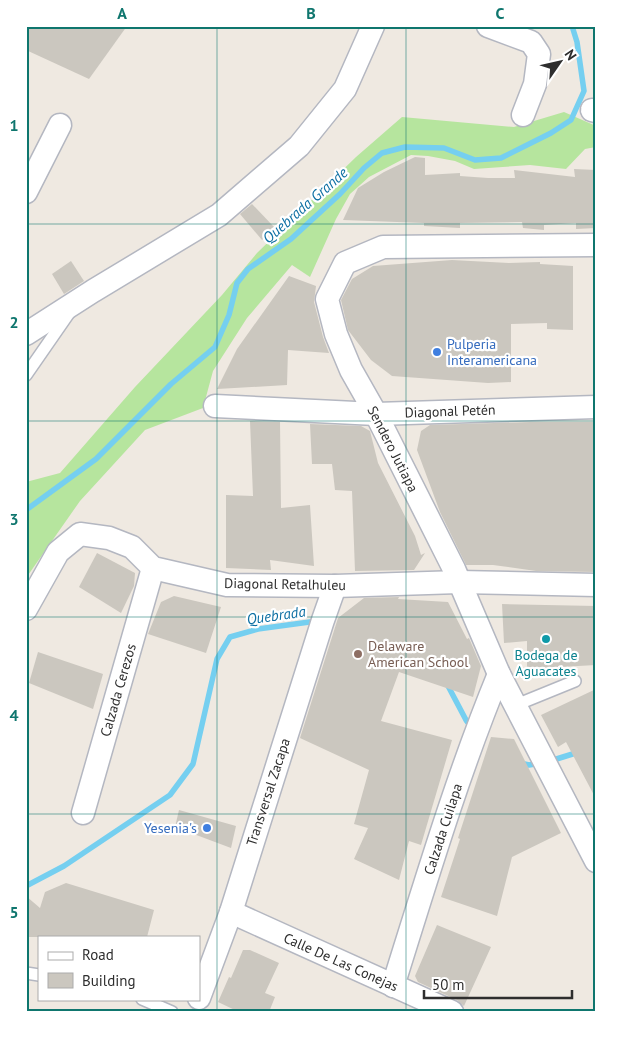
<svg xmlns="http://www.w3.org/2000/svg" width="622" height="1038" viewBox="0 0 622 1038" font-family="'PT Sans',sans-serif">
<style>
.grass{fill:#b6e59e}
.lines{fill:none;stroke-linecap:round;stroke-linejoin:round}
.stream{stroke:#75cff0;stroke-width:5.5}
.building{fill:#cbc7bf}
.lane-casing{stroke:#b4b7c1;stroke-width:14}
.street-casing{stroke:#b4b7c1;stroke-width:25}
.lane{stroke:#fff;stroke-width:11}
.street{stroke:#fff;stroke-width:22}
.grid{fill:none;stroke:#0f766e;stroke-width:1;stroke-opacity:0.55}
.shop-dot{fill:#3f7fe0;stroke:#fff;stroke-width:2}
.culture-dot{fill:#0f9aa8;stroke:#fff;stroke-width:2}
.education-dot{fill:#8d6e63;stroke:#fff;stroke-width:2}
.labels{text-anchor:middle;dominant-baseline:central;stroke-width:4.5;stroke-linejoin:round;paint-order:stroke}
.shop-label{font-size:14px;fill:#366cbe;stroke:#fff;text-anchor:start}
.street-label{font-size:14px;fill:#2e2e2e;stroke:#fff}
.education-label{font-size:14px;fill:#785e54;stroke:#fff;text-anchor:start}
.culture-label{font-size:14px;fill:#0d838f;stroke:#fff}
.water-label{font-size:15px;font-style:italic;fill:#0d6fa3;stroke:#fff}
.neatline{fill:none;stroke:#0f766e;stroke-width:2}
.grid-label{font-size:16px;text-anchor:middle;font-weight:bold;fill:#0f766e}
</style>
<rect width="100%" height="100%" fill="#efe9e1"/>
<!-- grass -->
<polygon class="grass" points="564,112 596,126 596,147 585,149 566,169 530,165 474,169 455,161 428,156 411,155 369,177 350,194 336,219 310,277 292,265 247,318 213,371 203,408 145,430 80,501 26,578 26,482 60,473 135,387 222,295 257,253 356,157 402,117 514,127"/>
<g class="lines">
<!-- stream -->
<g class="stream">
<polyline points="26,510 96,459 171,384 215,347 229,315 237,283 248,269 291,239 340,194 364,168 382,153 405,147 444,148 475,160 501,158 551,133 571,120 584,91 577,42 572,26"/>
<polyline points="447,684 466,720 472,728"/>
<polyline points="550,761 579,752"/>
<polyline points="520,763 529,765 541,763"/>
<polyline points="26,886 64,866 170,795 193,764 217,659 230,637 258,629 317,621"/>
</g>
</g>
<!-- building -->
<g class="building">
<polygon points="26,26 127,26 89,79 26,50"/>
<polygon points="415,157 425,158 425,175 460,173 460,176 488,178 515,178 514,170 575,177 574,169 596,170 596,228 576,229 576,223 544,225 544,230 523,228 522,222 460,223 460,228 424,226 424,223 343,220 358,188 384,172"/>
<polygon points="252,204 275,228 262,240 240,214"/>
<polygon points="452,260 509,263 540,262 540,264 573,266 573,330 547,329 547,323 511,324 511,382 488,383 392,376 371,360 348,330 341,300 352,279 373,266"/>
<polygon points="71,261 84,281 64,294 52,274"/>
<polygon points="289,276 316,286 314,302 323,337 329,353 288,350 287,385 217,389 237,349"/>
<polygon points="250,421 280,422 281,508 310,505 314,566 270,560 271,570 226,568 226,495 253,496"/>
<polygon points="530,422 596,422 596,572 536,571 493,565 466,565 440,512 417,450 421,431 430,425"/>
<polygon points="310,424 361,426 370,431 378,463 415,536 421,555 425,553 414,570 355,571 352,491 335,490 332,464 312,464"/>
<polygon points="97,553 135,573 134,586 121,613 79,587"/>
<polygon points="174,596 221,607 206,653 148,634 161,602"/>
<polygon points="399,597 398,599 448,602 467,639 469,638 481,666 473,697 399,672 381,721 452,740 421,845 409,841 399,880 354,859 368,828 354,824 369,770 300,738 338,618 364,598"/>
<polygon points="502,604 596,606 596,665 542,668 527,675 527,641 504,643"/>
<polygon points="38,652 103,674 93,709 29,683"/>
<polygon points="596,689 596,799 566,742 558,747 541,715"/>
<polygon points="491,737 514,739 561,833 512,857 497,916 441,897 460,839 458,838"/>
<polygon points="179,810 236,826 231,848 175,827"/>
<polygon points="66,883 154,910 147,937 26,937 26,896 40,908 45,892"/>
<polygon points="437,925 491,947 464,1006 457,1000 418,982 415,976"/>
<polygon points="243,950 250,950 279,963 265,993 275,997 269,1012 239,1012 218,1002 229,977 231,978"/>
</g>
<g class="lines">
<!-- lane casing -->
<g class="lane-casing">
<g id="lane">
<polyline points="26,375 69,313"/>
<polyline points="516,705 575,681"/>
<polyline points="26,973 39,975"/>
<polyline points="142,999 172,1012"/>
</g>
</g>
<!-- street casing -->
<g class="street-casing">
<g id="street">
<polyline points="488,26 531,42 539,54 535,84 523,115"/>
<polyline points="592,110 596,111"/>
<polyline points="26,192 60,125"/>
<polyline points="596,245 383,247 345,263 327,299 336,334 351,370 376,414 454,569 499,674 596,861"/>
<polyline points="26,334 93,291 219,215 299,146 345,89 373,26"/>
<polyline points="215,406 376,414 596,407"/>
<polyline points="26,609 58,552 80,534 109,538 132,547 153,568 227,585 335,586 459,582 596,585"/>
<polyline points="83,813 153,568"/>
<polyline points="231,912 452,1012"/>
<path d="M393 986C426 881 457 776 499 674"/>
<polyline points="199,998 231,912 323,620 335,586"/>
</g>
</g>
<!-- lane -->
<use href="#lane" class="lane"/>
<!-- street -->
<use href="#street" class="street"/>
</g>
<!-- grid -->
<path class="grid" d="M217 26V1012M406 26V1012M26 224H596M26 421H596M26 617H596M26 814H596"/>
<!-- markers -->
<g class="shop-dot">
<circle cx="437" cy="352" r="5"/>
<circle cx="207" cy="828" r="5"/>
</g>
<circle class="culture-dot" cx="546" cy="639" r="5"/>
<circle class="education-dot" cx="358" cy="654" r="5"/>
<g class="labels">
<!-- shop labels -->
<g class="shop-label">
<text x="447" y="344">Pulperia<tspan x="447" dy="16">Interamericana</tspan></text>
<text x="197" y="828" text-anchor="end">Yesenia's</text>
</g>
<!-- street labels -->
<g class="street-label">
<text transform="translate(450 411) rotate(-2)">Diagonal Petén</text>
<text transform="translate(393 449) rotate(63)">Sendero Jutiapa</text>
<text transform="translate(285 584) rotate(1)">Diagonal Retalhuleu</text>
<text transform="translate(118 690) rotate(-74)">Calzada Cerezos</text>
<text transform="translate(268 792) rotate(-72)">Transversal Zacapa</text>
<text transform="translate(443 829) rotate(-72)">Calzada Cuilapa</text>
<text transform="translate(341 962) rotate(24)">Calle De Las Conejas</text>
</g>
<!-- education labels -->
<g class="education-label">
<text x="368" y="646">Delaware<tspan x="368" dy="16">American School</tspan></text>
</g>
<!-- culture labels -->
<g class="culture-label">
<text x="546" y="655">Bodega de<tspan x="546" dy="16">Aguacates</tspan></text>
</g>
<!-- water labels -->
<g class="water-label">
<text transform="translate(305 205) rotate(-41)">Quebrada Grande</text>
<text transform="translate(276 615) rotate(-8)">Quebrada</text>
</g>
</g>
<!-- border -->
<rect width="622" height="1038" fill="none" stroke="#ffffff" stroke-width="55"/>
<!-- legend -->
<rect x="38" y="936" width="162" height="65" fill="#ffffff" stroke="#ababab"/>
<rect x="48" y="952" width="25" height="8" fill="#ffffff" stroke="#ababab"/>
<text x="82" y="960" font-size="15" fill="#2e2e2e">Road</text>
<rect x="48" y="973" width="25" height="15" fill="#cbc7bf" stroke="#ababab"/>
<text x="82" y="986" font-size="15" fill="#2e2e2e">Building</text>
<!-- north arrow -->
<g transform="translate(560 62) rotate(56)" stroke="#ffffff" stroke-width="4" paint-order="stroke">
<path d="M0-4L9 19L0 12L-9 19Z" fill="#2e2e2e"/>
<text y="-8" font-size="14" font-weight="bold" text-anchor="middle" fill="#2e2e2e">N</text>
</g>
<!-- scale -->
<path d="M424 990v8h148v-8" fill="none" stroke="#2e2e2e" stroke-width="2.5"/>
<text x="432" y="990" font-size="15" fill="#2e2e2e" stroke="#ffffff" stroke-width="4" paint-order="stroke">50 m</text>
<rect x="28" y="28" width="566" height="982" class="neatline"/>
<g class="grid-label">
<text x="122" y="19">A</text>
<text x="311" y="19">B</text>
<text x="500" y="19">C</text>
<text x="14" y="131">1</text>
<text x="14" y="328">2</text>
<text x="14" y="525">3</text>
<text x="14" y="721">4</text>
<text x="14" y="918">5</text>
</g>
</svg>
